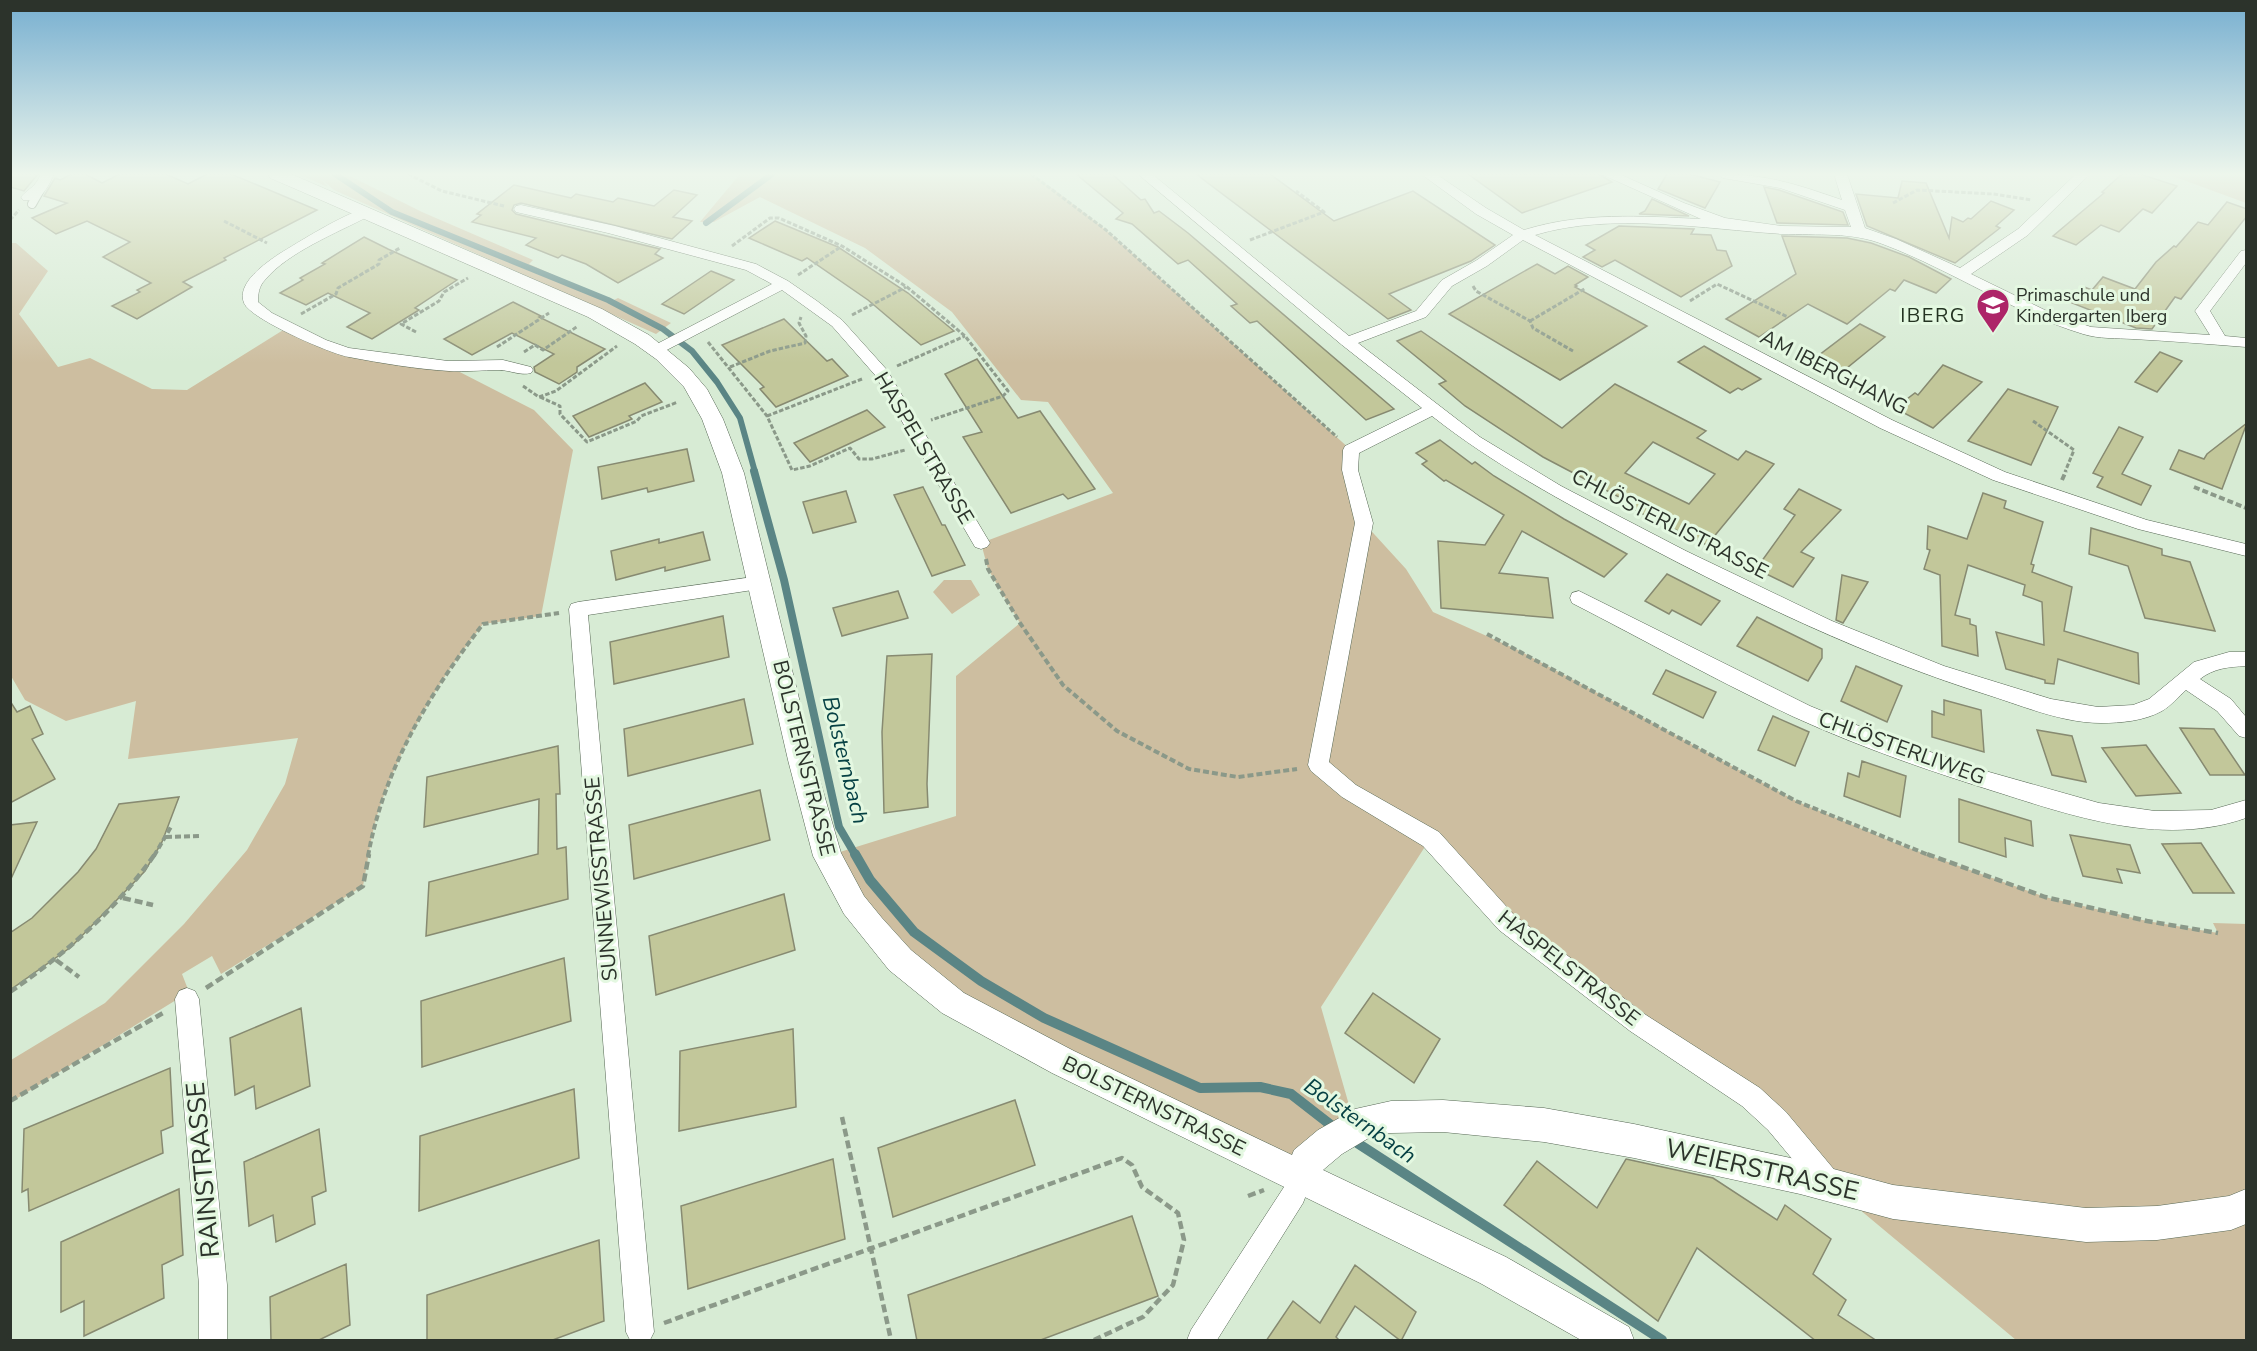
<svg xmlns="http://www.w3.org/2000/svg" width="2257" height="1351" viewBox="0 0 2257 1351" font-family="'Nunito Sans',sans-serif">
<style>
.green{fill:#cdbea0}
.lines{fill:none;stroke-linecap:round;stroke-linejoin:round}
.stream-far2{stroke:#5a8585;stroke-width:6}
.stream-far1{stroke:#5a8585;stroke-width:8}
.stream{stroke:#5a8585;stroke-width:10}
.building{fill:#c2c79a;stroke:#878a71;stroke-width:1.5;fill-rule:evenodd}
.service-casing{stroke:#566754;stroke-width:10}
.minor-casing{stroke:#566754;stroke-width:1}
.tertiary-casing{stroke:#566754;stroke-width:1}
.path-far2{stroke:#8b9989;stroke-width:3;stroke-dasharray:4.5 2;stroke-linecap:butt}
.path-far1{stroke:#8b9989;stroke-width:4;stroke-dasharray:6 3;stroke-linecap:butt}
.path{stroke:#8b9989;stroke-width:4.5;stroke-dasharray:8 4;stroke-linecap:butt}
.service{stroke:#fff;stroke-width:8}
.minor{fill:#fff;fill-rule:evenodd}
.tertiary{fill:#fff;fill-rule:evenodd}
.labels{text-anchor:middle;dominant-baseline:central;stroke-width:6;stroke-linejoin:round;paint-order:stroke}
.far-poi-label{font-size:18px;fill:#2c332b;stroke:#e4f8e1;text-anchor:start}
.far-quarter-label{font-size:20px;letter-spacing:1.5px;fill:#243322;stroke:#e4f8e1}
.street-label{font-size:21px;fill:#2c332b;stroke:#e4f8e1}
.water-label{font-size:22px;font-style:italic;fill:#064144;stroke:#e4f8e1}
.near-street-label{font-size:26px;fill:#2c332b;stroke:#e4f8e1}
</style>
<rect width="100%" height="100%" fill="#d7ebd4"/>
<!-- green -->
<g class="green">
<polygon points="298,174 346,174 422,212 533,260 529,264 612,301 618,298 671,323 656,334 334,190 321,179 328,187"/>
<polygon points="740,174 1031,174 1056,191 1106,230 1351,450 1364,523 1406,569 1433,612 1518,650 1796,801 1898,844 2045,897 2147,921 2218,933 2213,923 2246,924 2246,1340 2016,1340 1829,1184 1777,1121 1507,923 1430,839 1321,1007 1355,1126 1306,1162 953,1003 827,856 956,816 956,676 1020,623 988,569 981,543 1113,493 1048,402 1021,400 952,312 865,248 760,197 714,222 700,222"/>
<polygon points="2167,174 2246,174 2246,203"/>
<path d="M11 243H16L48 271 19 314 58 367 90 358 152 389 187 390 288 327 321 343 448 366 534 410 573 450 541 616 483 624C439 679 402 742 379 809 371 833 368 861 363 886L221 974 212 956 182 974 189 992 11 1102V1060L105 1003 184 924 247 850 285 784 298 738 128 759 136 701 66 721 25 700 11 676Z"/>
<polygon points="944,580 971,580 980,595 952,614 933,592"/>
</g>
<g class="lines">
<!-- stream-far2 -->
<g class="stream-far2">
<polyline points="335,174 392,212 608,300 663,329 692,351 717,382 740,418 755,472"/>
<polyline points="706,223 772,174"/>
</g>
<!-- stream-far1 -->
<polyline class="stream-far1" points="754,471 784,580 839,827 856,856"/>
<!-- stream -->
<g class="stream">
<polyline points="855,854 870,880 914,932 981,981 1044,1018 1200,1088 1260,1087 1291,1094 1336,1129"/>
<polyline points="1351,1139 1662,1340"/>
</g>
</g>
<!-- building -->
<g class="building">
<polygon points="10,174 38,174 24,191 10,187"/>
<polygon points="72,174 85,174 102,183 120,174 166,174 188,184 207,174 231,174 317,210 224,258 226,260 183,282 192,287 137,319 112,306 140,292 137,290 151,283 103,257 130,242 87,221 56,234 32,218 67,203 44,196 55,178 60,180"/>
<polygon points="1076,174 1112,174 1141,200 1145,199 1154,213 1159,211 1188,233 1394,409 1366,420 1257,321 1250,323 1231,306 1237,304 1188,260 1178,264 1132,224 1116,219 1123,213"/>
<polygon points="1196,174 1270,174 1334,221 1413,191 1495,245 1471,261 1389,294 1411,310 1388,319"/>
<polygon points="1468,174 1599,174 1612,182 1522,213"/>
<polygon points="1667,174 1689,174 1720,182 1705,208 1658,189"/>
<polygon points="2122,174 2140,174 2177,186 2152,213 2143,209 2119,232 2101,225 2076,245 2053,236 2104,193 2102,192"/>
<polygon points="1902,181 1926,183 1949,238 1952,217 1963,222 1968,218 1971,219 1991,201 2014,210 1996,226 2000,228 1955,263 1867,226 1856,194 1898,198"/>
<polygon points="514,185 571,198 576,194 613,202 618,198 654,206 674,190 697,195 673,217 692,221 672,239 521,203 514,205 512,210 516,214 660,249 655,254 663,258 618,283 586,264 562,255 558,258 526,245 536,238 472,222 481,215 477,214"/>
<polygon points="1764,187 1779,190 1843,212 1848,225 1777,223"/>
<polygon points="1652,199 1689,216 1639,214 1645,211"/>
<polygon points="2227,202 2247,209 2247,216 2181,299 2175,297 2152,329 2136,328 2072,303 2084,287 2092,290 2103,277 2135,289 2156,262 2174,246 2176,247 2198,222 2208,225"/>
<polygon points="775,221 838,247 908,293 954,331 921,345 868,300 807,258 802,261 749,238"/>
<polygon points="1619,226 1694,229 1691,234 1711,235 1717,250 1726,251 1732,266 1681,297 1615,260 1602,267 1583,257 1595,250 1586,245"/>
<polygon points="1782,236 1847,238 1871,243 1909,257 1951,279 1936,293 1904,280 1895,291 1890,289 1847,324 1808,304 1759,337 1726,319 1796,274"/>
<polygon points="364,237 388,249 457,280 415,308 419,310 372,339 347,327 370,313 328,293 306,305 280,293 303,280 300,278 325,264 322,263"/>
<polygon points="1537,264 1555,274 1568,266 1588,277 1575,285 1577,286 1575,287 1647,326 1560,380 1449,314"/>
<polygon points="711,271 734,280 684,314 662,304"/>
<polygon points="513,302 541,316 539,317 605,349 577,367 577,372 559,384 535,372 534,367 554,354 512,333 472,355 444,339"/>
<polygon points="784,319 827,361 832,359 848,376 776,407 760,389 764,387 722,345"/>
<polygon points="1860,324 1885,337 1837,376 1810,362"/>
<path d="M1421 331 1562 428 1615 384 1706 431 1697 438 1738 460 1746 451 1774 464 1707 545 1618 502 1621 498 1543 457 1465 406 1439 384 1446 381 1397 341ZM1653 442 1715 474 1689 504 1625 473Z"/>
<polygon points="1704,346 1761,379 1742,390 1738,388 1730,393 1678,362"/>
<polygon points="2160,352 2182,361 2157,392 2135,382"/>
<polygon points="977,359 1018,418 1040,411 1095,489 1068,499 1063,494 1011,513 963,437 982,432 945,374"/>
<polygon points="1943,365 1982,382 1933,428 1902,412 1907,399 1915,393 1918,395"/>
<polygon points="645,383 662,402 629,416 632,419 589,437 573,416"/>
<polygon points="2008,389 2058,407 2031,465 1968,441"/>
<polygon points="867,410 885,427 810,462 794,443"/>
<polygon points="2247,423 2222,489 2170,469 2179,450 2204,459 2207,454"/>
<polygon points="2119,427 2143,437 2122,474 2151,486 2141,505 2097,487 2103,477 2093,473"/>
<polygon points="1440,440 1472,464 1475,462 1494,476 1564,519 1627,554 1604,577 1522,531 1499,573 1548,578 1553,618 1441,608 1438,541 1485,545 1504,515 1446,480 1444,481 1422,464 1427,461 1416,453"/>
<polygon points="687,449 694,481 648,492 647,488 602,499 598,467"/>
<polygon points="923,487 942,525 945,525 965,565 932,576 894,495"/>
<polygon points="1799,489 1841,510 1801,552 1814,558 1793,587 1756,569 1795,515 1784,509"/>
<polygon points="846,491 856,522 813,533 803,502"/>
<polygon points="1983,493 2006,501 2004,508 2043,522 2031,564 2034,565 2032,572 2072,587 2064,631 2138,653 2139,684 2058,659 2054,684 2045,683 2045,680 2006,669 1996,632 2044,645 2042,602 2023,595 2025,585 1968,565 1955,615 1970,619 1970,624 1976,626 1978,656 1942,646 1940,575 1924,569 1930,550 1927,549 1928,526 1967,539"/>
<polygon points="2091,528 2162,549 2162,555 2190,562 2215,631 2145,618 2128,566 2089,554"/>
<polygon points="703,532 710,560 665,571 665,567 616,580 611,551 659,539 659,543"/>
<polygon points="1667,574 1720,601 1701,625 1672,610 1669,614 1645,601"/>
<polygon points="1842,575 1868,582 1843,623 1836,620"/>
<polygon points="898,591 908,618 842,636 833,608"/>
<polygon points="723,616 729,657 614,684 610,642"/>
<polygon points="1757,617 1822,649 1822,658 1808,681 1737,646"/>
<polygon points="932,654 927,784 928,807 884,813 882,732 887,656"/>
<polygon points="1856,666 1902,686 1887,722 1841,701"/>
<polygon points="1666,670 1716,692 1703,718 1653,694"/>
<polygon points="744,699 753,744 628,776 624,729"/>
<polygon points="1944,700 1981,710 1984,752 1932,737 1932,711 1944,715"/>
<polygon points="10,701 17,712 30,706 43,734 32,739 55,779 10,803"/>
<polygon points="1773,716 1809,732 1795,766 1758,750"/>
<polygon points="2180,728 2214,729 2245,775 2210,775"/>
<polygon points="2037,730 2072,736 2086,782 2052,775"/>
<polygon points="2146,745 2156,759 2181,793 2136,796 2102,748"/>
<polygon points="558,746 560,794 556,794 557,849 566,847 568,899 426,936 429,882 538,854 539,799 424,827 427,777"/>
<polygon points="1862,761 1906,776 1900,817 1844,796 1848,773 1859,777"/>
<polygon points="760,790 770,840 634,879 629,825"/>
<polygon points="179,797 162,842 145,871 71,947 10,990 10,933 32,918 78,872 96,849 119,804"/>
<polygon points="1959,799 2031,821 2033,846 2005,838 2006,857 1959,842"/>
<polygon points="37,822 10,881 10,825"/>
<polygon points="2070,835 2130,845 2140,873 2117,869 2122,883 2083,876"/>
<polygon points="2201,843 2234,893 2193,893 2162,844"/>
<polygon points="784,894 795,950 656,995 649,936"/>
<polygon points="564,958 571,1021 422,1067 421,1001"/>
<polygon points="1373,993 1440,1039 1414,1083 1345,1033"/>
<polygon points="301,1008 310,1086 256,1109 254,1086 235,1095 230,1038"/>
<polygon points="793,1029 796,1107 679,1131 680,1051"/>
<polygon points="170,1068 173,1126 161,1131 163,1153 29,1211 28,1189 22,1192 24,1129"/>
<polygon points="574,1089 579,1158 419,1211 420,1136"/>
<polygon points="1015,1100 1035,1165 893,1217 878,1148"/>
<polygon points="319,1129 326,1191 312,1197 315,1224 276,1242 273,1215 249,1226 244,1162"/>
<polygon points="833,1159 845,1239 688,1289 681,1206"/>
<polygon points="1626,1159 1713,1178 1777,1220 1785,1205 1831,1239 1813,1274 1846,1300 1838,1315 1877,1341 1816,1341 1697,1248 1658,1321 1504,1205 1537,1161 1597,1208"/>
<polygon points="179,1189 183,1255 162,1265 164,1298 84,1336 84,1301 61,1312 61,1242"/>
<polygon points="1132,1216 1158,1296 1038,1341 917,1341 908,1295"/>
<polygon points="599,1240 604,1321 550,1341 427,1341 427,1295"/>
<polygon points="346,1264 350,1325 317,1341 271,1341 270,1297"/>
<polygon points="1355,1265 1416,1312 1401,1341 1355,1306 1336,1337 1340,1341 1266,1341 1293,1301 1320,1323"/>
</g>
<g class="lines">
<!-- service casing -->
<g class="service-casing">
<polyline id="service" points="32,204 40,190"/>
</g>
<!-- minor casing -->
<g class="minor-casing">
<g id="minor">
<path d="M41 174H54C48 187 41 203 23 200L21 197C30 187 34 189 41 174Z"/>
<path d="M1138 174H1152L1349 336 1416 311 1442 280 1477 260 1513 235 1476 214 1421 174H1436L1486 208 1524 230C1581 212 1641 216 1701 219L1601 174H1619L1684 203 1725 218 1781 226 1851 227 1845 210 1780 188 1723 178 1717 174C1766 174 1796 184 1842 200L1834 174H1847L1865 228 1896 239 1960 268 2018 229 2076 174H2090L2028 235 1971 274 2053 314 2091 327 2210 335 2195 311 2241 251 2246 250V263L2210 311 2225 336 2246 338V347C2208 344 2171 341 2133 339 2117 338 2099 339 2083 334 2014 313 1953 271 1885 245 1850 231 1819 236 1782 234 1704 229 1611 212 1535 235L1892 420 2005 472 2147 520 2246 544V556L2138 529 1993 480 1880 428 1523 240 1487 266 1452 286 1426 317 1358 343 1480 437 1561 486 1686 551 1832 621 1944 666 2051 699 2098 707 2133 705 2149 699 2194 662 2229 652H2246V666C2229 667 2214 668 2200 679L2231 699 2246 717V738L2239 736 2217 711 2186 690C2179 696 2171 706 2162 711 2144 721 2121 723 2101 723 2064 723 2025 707 1991 696 1866 657 1748 600 1633 539 1564 502 1494 465 1432 416L1359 453 1358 470 1373 523 1329 762 1356 785 1439 832 1515 916 1646 1015 1760 1088 1786 1112 1837 1173 1841 1182 1837 1191 1828 1195 1819 1191 1768 1130 1742 1106 1630 1031 1499 930 1423 846 1342 797 1311 771 1308 765 1355 523 1342 470 1343 450 1345 446 1422 408 1342 345Z"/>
<polygon points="521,205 615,226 756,264 788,281 817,301 842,320 887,370 990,543 987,547 981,549 975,547 875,375 832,326 782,290 661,353 651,353 648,350 651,347 772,284 746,270 608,233 516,212 514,209 516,206"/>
<path d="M364 209 369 210 371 213 369 216C337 233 288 252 265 280 259 286 258 294 258 302L272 313 326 340 349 348 448 361 503 360 531 367 533 370 531 373C520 376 510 370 499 370 482 370 465 372 449 371 416 369 381 363 349 357 331 354 250 319 244 303 236 283 266 263 279 254 299 242 343 214 364 209Z"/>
<polygon points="760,576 766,578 769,583 766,588 588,615 654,1332 650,1340 630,1340 626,1332 569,609 571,604 578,602"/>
<path d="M1579 591 1810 706 1881 735 1989 772 2099 803 2155 811 2211 810 2246 800V818C2166 846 2081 819 2003 794 1932 772 1862 748 1794 717 1719 682 1646 641 1572 603L1570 598 1572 593Z"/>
<polygon points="187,988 195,991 199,999 227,1285 227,1340 199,1340 199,1285 175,999 179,991"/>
<polygon points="1300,1164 1309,1168 1313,1177 1303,1203 1217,1340 1187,1340 1191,1330 1284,1187 1291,1168"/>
</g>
</g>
<!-- tertiary casing -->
<g class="tertiary-casing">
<polygon id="tertiary" points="268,174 291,174 602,309 649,335 689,368 707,389 723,419 744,473 814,760 841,853 864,896 882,918 911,950 964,993 1074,1051 1292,1155 1294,1150 1318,1130 1355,1109 1391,1101 1443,1100 1544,1108 1634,1124 1800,1160 1893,1185 2086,1208 2157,1206 2229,1196 2246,1189 2246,1224 2231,1230 2157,1240 2086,1242 1893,1219 1800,1194 1634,1158 1544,1142 1443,1132 1391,1133 1372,1136 1342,1154 1323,1170 1506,1257 1629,1327 1634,1340 1581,1340 1480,1283 1052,1073 942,1013 889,970 844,914 813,856 788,760 722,473 702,419 684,387 656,359 635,344 588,317 298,190 270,178"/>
</g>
<!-- path-far2 -->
<g class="path-far2">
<polyline points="408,174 442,191 504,206"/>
<polyline points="1031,174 1106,230 1337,437"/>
<polyline points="1893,203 1917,190 1994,194 2032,200"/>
<polyline points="10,220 19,210"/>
<polyline points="224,221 267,243"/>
<polyline points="1250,240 1324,212 1296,191"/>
<polyline points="732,246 770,218 779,218 842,246 907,287 965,336 1008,391 1003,396 931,420"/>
<polyline points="798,275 842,246"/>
<polyline points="1473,286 1476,291 1530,321 1533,328 1573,351"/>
<polyline points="1690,301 1717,284 1788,317"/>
<polyline points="301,314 336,294 338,288 379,264 379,260 400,248"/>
<polyline points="852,315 906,287"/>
<polyline points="1530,321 1586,288"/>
<polyline points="416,332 401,324 439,301 444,292 468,278"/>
<polyline points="708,342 767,416 792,470 810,466 850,448 859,459 872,459 905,450"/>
<polyline points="497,347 549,313"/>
<polyline points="524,352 535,345 543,350 578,326"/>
<polyline points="897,366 965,336"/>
<polyline points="730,367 770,351 805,343 806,336 799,323 801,317"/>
<polyline points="523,386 539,397 556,391 617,346"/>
<polyline points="540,397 560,406 560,414 587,442 637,421 641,416 678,402"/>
<polyline points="767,416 862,379"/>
<polyline points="2033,421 2074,450 2065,472"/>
</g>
<!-- path-far1 -->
<g class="path-far1">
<polyline points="2062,480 2066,471"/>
<polyline points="2194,487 2246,508"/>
<polyline points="986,559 988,569 1020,623 1063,685 1117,731 1189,769 1238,777 1297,769"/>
<polyline points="1487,634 1796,801 1931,856"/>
<polyline points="166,837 201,836"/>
<polyline points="154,856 172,825"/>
<path d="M368 856C384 768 429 694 483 624L559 613"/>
</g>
<!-- path -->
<g class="path">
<polyline points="1927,854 2045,897 2147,921 2218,933"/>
<polyline points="123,898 153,905"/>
<polyline points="56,960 79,977"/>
<polyline points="206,988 363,886 369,854"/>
<path d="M10 992C66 953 115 911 155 854"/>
<polyline points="10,1101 163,1013"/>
<polyline points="842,1117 891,1340"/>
<polyline points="1248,1196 1264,1190"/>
<polyline points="664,1323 1122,1158 1132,1165 1142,1187 1178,1213 1184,1240 1173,1285 1143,1317 1094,1340"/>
</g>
<!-- service -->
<use href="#service" class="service"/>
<!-- minor -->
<use href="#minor" class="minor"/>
<!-- tertiary -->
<use href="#tertiary" class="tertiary"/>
</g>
<!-- sky -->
<linearGradient id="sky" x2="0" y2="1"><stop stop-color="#77afd0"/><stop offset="0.48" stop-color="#edf6ec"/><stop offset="1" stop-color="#edf6ec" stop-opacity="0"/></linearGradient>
<rect width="2257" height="363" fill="url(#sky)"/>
<!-- icons -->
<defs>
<g id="school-pin" transform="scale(1.725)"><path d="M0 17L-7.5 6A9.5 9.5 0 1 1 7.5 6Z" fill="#ad2568" stroke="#e4f8e1"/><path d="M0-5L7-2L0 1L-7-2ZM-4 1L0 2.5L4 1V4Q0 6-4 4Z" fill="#fff"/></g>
</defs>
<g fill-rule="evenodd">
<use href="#school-pin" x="1993" y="305"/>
</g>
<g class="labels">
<!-- far-poi labels -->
<g class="far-poi-label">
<text x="2016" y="295">Primaschule und<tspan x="2016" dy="21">Kindergarten Iberg</tspan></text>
</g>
<!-- far-quarter labels -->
<g class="far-quarter-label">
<text x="1933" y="315">IBERG</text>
</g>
<!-- street labels -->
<g class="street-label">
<text transform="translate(1834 372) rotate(27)">AM IBERGHANG</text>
<text transform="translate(924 448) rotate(59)">HASPELSTRASSE</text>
<text transform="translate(1670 524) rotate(27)">CHLÖSTERLISTRASSE</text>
<text transform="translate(1902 748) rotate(20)">CHLÖSTERLIWEG</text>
<text transform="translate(804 758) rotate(76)">BOLSTERNSTRASSE</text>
<text transform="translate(601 879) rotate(-95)">SUNNEWISSTRASSE</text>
<text transform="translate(1569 968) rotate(38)">HASPELSTRASSE</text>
<text transform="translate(1154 1106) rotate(26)">BOLSTERNSTRASSE</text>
</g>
<!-- water labels -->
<g class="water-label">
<text transform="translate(845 760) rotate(76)">Bolsternbach</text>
<text transform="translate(1360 1121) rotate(35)">Bolsternbach</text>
</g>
<!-- near-street labels -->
<g class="near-street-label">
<text transform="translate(203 1170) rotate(-95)">RAINSTRASSE</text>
<text transform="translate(1762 1170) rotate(13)">WEIERSTRASSE</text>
</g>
</g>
<!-- border -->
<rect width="2257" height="1351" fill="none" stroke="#2c332b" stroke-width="24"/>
</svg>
